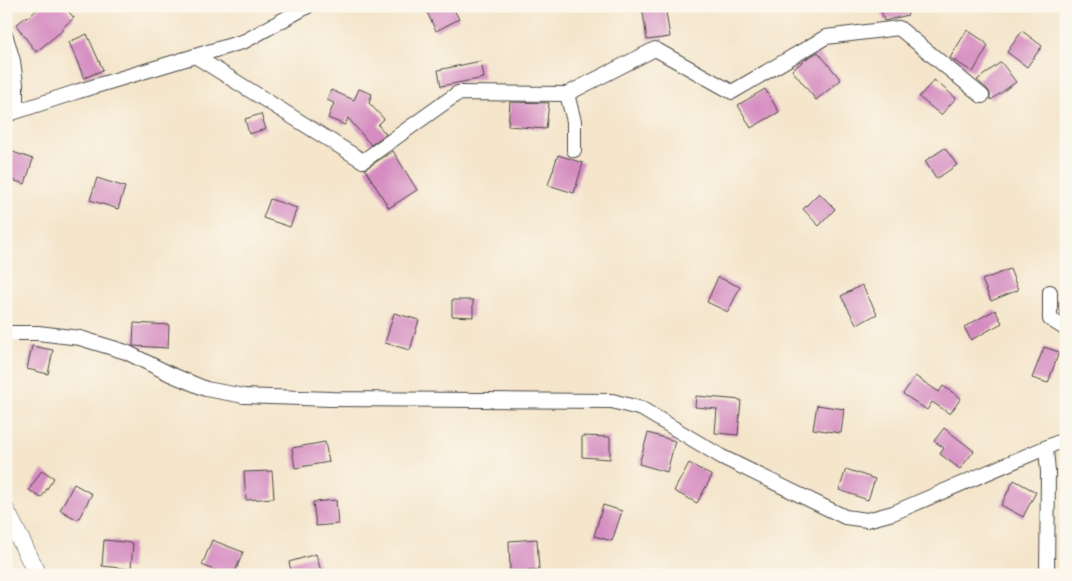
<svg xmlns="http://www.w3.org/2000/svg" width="1072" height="581" viewBox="0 0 1072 581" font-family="Kalam,sans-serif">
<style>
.building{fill:#d58dc1}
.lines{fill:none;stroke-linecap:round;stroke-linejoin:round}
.minor-casing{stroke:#494743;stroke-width:16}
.major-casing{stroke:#494743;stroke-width:19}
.minor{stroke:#fff;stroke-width:14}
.major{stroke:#fff;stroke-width:18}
</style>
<rect width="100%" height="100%" fill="#fbf7ec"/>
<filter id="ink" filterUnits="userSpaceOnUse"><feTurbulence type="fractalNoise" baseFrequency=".02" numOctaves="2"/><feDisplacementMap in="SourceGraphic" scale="10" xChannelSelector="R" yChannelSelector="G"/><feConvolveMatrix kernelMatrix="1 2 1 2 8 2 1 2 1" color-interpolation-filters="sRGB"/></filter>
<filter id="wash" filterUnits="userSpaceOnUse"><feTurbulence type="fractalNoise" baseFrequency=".0096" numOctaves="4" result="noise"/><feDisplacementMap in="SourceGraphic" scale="20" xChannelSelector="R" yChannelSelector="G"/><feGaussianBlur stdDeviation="1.12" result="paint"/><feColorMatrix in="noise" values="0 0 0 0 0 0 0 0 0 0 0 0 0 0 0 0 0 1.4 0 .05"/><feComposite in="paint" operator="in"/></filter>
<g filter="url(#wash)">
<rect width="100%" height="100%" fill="#f4e5cb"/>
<g id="blocks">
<!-- building -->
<g class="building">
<polygon points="41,6 64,6 74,18 62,28 63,30 36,52 16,25 27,16 28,18"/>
<polygon points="424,6 452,6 459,19 436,31"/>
<polygon points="642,6 665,6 670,37 647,40"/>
<polygon points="880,6 906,6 908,15 884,21"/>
<polygon points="967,30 984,41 988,46 973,72 950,58"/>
<polygon points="1022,31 1042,46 1027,67 1007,52"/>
<polygon points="87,34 103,70 84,78 69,42"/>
<polygon points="818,52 841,80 816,100 792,70 806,59"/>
<polygon points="481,61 484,78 441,86 438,70"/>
<polygon points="1001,62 1016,82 991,100 990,99 990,93 988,90 977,80"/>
<polygon points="934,80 956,98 941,115 919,97"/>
<polygon points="359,89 372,94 369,103 384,119 378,125 386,134 371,145 348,118 345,125 328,118 334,103 327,100 331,90 354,100"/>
<polygon points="765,89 779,112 751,128 738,105"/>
<polygon points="510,102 549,103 546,129 508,126"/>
<polygon points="261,114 266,129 249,134 245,119"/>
<polygon points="945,148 957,165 936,179 925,161"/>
<polygon points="10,151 33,159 25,184 6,178 6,162"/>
<polygon points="393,151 417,190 389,208 365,169"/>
<polygon points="558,155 583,163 574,193 548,185"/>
<polygon points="97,178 125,187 118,209 90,200"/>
<polygon points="819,193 835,209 819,226 803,209"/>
<polygon points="270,199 297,208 290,227 263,218"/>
<polygon points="1010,269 1018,290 991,301 982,280"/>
<polygon points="718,277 740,287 728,312 707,302"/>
<polygon points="862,285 877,314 857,325 841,296"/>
<polygon points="1066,299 1066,319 1061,316 1059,310 1059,302"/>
<polygon points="452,300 473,300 473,317 452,316"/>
<polygon points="995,310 1002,323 971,340 964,327"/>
<polygon points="394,313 419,320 410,350 385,343"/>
<polygon points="134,323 169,325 168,348 133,346"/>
<polygon points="32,346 53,350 48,374 27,369"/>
<polygon points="1044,347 1059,352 1048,383 1032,378"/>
<polygon points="915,376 939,392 943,386 961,398 950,414 932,402 927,410 903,394"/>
<polygon points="696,396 741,400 738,435 715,433 717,409 695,407"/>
<polygon points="817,405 844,409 841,433 813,429"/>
<polygon points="944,428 974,451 960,469 940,454 944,448 934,441"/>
<polygon points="648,433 675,441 667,472 639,464"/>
<polygon points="582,436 610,437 610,459 582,457"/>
<polygon points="325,442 329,462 295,468 292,448"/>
<polygon points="689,463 712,476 697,503 674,491"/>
<polygon points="846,469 875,479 868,500 839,490"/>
<polygon points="42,470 54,478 41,498 29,490"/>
<polygon points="272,471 274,498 246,500 244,472"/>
<polygon points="1014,480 1036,492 1023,517 1001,505"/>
<polygon points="74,484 92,494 78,520 60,510"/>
<polygon points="336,500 338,524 316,526 313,502"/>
<polygon points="603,505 622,511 612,541 594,536"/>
<polygon points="537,539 539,570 510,571 509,541"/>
<polygon points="104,540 133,543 131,569 102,566"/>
<polygon points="212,540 243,552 234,575 225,575 202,565"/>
<polygon points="316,554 322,575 292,575 289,562"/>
</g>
</g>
</g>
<g filter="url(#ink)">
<use href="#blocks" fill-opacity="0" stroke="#494743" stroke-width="1"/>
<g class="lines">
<!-- minor casing -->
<g class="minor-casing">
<g id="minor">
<polyline points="6,37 13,61 16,84 16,111"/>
<polyline points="195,56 363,161 458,93 567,94 655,49 732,92 826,37 899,28 982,96"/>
<polyline points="567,94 574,121 574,150"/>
<polyline points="6,115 79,91 245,41 308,6"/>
<polyline points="1050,292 1050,319 1066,329"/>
<polyline points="6,333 38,333 80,338 126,352 170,374 206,389 244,396 332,399 612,401 642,409 722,457 845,517 867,520 893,513 1066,439"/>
<polyline points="1046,448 1048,472 1047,575"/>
</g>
</g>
<!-- major casing -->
<g class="major-casing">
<polyline id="major" points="6,511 38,575"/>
</g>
<!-- minor -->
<use href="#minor" class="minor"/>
<!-- major -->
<use href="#major" class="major"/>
</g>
</g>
<!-- margin -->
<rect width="1072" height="581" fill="none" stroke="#fbf7ec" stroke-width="25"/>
</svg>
